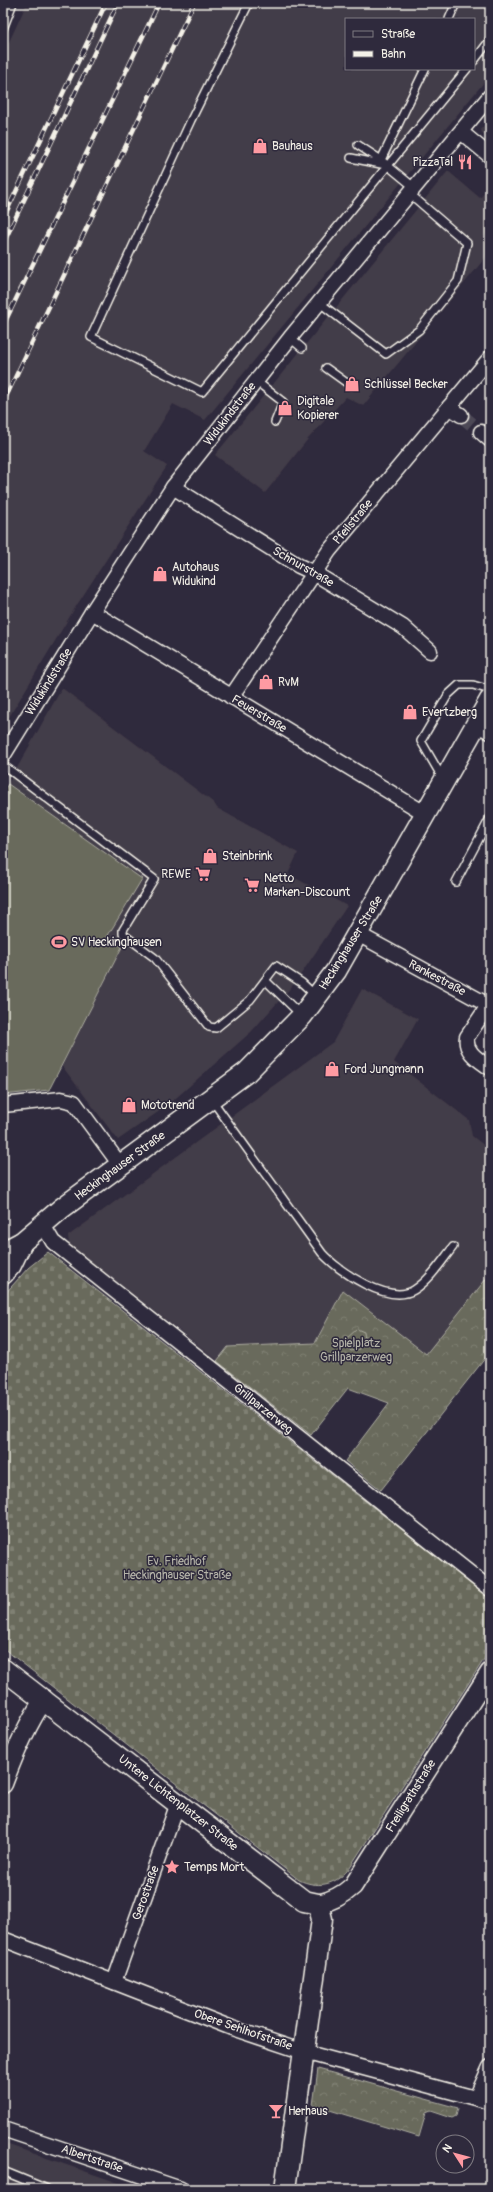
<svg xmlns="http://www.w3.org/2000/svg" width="493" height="2192" viewBox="0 0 493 2192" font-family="Pangolin,sans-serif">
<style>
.built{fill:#433c48;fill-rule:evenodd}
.forest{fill:url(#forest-crowns);stroke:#aeaea2}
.cemetery{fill:url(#cemetery-stones);stroke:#aeaea2}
.pitch{fill:#696a5b;stroke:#aeaea2}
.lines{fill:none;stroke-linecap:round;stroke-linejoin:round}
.minor-tunnel{stroke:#4d4857;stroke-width:14;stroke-dasharray:14 7;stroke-linecap:butt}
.service-casing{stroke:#f4f1e8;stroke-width:10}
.minor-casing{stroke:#f4f1e8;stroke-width:17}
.tertiary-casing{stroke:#f4f1e8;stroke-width:21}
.secondary-casing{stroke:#f4f1e8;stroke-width:23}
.service{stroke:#2f2a3d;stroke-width:7}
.minor{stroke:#2f2a3d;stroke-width:14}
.tertiary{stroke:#2f2a3d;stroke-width:18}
.secondary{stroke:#2f2a3d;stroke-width:20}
.rail-casing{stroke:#f4f1e8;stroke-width:4.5}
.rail{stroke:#2f2a3d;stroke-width:3;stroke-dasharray:9;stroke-linecap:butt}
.labels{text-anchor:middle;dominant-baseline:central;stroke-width:3;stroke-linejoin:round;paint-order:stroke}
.poi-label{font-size:12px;fill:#f4f1e8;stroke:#2f2a3d;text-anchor:start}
.street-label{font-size:12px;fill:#f4f1e8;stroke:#2f2a3d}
.park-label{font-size:12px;fill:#b5b4a9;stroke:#2f2a3d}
</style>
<defs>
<pattern id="forest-crowns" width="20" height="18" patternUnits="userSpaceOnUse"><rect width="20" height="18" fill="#696a5b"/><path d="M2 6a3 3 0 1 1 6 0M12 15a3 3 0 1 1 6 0" fill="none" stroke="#7f8073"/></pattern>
<pattern id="cemetery-stones" width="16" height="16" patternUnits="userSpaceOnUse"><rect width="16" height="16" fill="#696a5b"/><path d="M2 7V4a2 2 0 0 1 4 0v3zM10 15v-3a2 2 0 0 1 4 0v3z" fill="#7f8073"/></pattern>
</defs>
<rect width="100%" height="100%" fill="#2f2a3d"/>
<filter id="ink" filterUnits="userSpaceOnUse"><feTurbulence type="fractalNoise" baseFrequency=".025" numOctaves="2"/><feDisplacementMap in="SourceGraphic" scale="8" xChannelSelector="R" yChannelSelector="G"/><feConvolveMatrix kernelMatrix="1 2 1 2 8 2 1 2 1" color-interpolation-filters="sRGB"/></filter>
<g filter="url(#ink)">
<!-- built -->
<g class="built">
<path d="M27 3H490V75L205 420 173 404 144 451 167 466 75 608 3 727V55ZM346 19H474V69H346Z"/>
<polygon points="490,119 490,138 482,133 481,129"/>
<polygon points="448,171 480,198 490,186 490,229 482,239 490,246 490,252 363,406 346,397 308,439 265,493 215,455"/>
<polygon points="62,688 214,803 217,808 298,853 288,874 347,906 295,983 251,1032 168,1105 118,1140 62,1066 122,947 107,937 141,879 8,784"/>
<polygon points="362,989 418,1019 394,1062 469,1120 472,1136 490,1150 490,1274 426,1354 343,1290 315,1343 228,1347 217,1360 69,1244 68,1236 333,1042"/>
<polygon points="3,2143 87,2172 136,2189 3,2189"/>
</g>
<!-- forest -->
<g class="forest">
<polygon points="490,1274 490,1352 381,1490 345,1461 389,1403 348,1388 311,1435 217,1361 228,1347 315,1343 343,1290 426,1354"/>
<polygon points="318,2069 458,2108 456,2116 452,2118 431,2111 426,2113 419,2137 313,2105"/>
</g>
<!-- cemetery -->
<path class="cemetery" d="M48 1252 490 1599V1650L348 1870C334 1886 317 1888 299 1880L3 1648V1296L28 1268Z"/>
<!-- pitch -->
<g class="pitch">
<polygon points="8,784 142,879 107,937 122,947 49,1090 3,1095 3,792"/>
<polygon points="357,1329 364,1332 365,1341 359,1349 351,1351 347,1347 346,1339"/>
</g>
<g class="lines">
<!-- minor-tunnel -->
<polyline class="minor-tunnel" points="461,415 481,432"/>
<!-- service casing -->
<g class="service-casing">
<g id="service">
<polyline points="249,3 191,120 91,337 202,392 467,69"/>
<polyline points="449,19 456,3"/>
<polyline points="3,29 13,3"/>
<polyline points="474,61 490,40"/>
<polyline points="358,145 381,160"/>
<polyline points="351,158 386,165"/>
<polyline points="415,188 381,160 425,69"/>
<polyline points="320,303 386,354 419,330 458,281 467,243 410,194"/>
<polyline points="290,338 302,348"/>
<polyline points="326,368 351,386"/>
<polyline points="256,381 283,402 275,422"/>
<polyline points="3,765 154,879 123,930 123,934 155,958 209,1027 216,1028 250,1000 276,966 302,983 316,996"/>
<polyline points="443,779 421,741 448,695 459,685 473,685 490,690"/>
<polyline points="456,882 490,818"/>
<polyline points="266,981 302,1016"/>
<path d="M212 1100 322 1253C339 1272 389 1305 414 1290 430 1280 442 1261 453 1247"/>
<polyline points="3,2171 47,2189"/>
</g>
</g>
<!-- minor casing -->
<g class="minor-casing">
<g id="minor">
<polyline points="461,132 490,156"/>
<polyline points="449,407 461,415"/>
<polyline points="481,432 490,440"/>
<polyline points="173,487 299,566 314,573 403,627 430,651"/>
<polyline points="92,612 426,814"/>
<polyline points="231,697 329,551 490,358"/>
<polyline points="477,724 490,732"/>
<polyline points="3,756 92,612 173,487 290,338 490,96"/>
<polyline points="358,934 488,1005"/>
<path d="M490 1003 467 1037C464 1052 479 1060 490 1068"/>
<polyline points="3,1105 61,1099 74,1102 121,1166"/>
<polyline points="43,1225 53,1242 490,1589"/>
<polyline points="3,1939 232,2028 304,2052 490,2102"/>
<polyline points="114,1982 178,1803"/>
<polyline points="476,2098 490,2067"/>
<polyline points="3,2129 181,2189"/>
</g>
</g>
<!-- tertiary casing -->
<g class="tertiary-casing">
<g id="tertiary">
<path d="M3 1784C14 1754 26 1726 44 1699"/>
<path d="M318 1904C332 1901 342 1896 353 1886L490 1672"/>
</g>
</g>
<!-- secondary casing -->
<g class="secondary-casing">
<g id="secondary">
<polyline points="3,1252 22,1242 62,1208 247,1072 302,1016 336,971 490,700"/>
<polyline points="3,1274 11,1265 22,1242"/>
<polyline points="3,1669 304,1901 318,1904 322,1919 285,2189"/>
</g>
</g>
<!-- service -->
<use href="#service" class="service"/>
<!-- minor -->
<use href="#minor" class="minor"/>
<!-- tertiary -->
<use href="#tertiary" class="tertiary"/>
<!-- secondary -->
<use href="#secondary" class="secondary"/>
<!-- rail casing -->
<g class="rail-casing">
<g id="rail">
<polyline points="3,219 106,3"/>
<polyline points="3,244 118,3"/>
<polyline points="3,326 159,3"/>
<polyline points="3,403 194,3"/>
</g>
</g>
<!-- rail -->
<use href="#rail" class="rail"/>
</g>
</g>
<!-- icons -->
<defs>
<g id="shop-bare" transform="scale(1.2)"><path d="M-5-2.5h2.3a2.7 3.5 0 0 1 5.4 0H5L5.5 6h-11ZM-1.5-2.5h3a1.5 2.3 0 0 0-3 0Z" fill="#ff9aa2" stroke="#2f2a3d" stroke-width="2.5" paint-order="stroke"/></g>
<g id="restaurant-bare" transform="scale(1.2)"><path d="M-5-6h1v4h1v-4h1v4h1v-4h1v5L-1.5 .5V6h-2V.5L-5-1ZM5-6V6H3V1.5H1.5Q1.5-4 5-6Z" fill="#ff9aa2" stroke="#2f2a3d" stroke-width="2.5" paint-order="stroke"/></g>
<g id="supermarket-bare" transform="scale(1.2)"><path d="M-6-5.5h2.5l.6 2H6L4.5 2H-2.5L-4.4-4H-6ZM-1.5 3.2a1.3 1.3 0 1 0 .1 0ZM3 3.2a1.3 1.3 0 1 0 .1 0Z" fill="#ff9aa2" stroke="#2f2a3d" stroke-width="2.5" paint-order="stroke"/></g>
<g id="stadium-bare" transform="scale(1.2)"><path d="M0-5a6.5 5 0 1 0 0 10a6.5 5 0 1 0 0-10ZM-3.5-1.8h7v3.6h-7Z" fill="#ff9aa2" stroke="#2f2a3d" stroke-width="2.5" paint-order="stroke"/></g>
<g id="sight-bare" transform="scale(1.2)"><path d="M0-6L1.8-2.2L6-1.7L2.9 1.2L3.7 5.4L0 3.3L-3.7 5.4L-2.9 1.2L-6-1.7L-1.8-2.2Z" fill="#ff9aa2" stroke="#2f2a3d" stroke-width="2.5" paint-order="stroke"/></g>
<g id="bar-bare" transform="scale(1.2)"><path d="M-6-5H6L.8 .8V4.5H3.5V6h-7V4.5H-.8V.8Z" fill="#ff9aa2" stroke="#2f2a3d" stroke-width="2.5" paint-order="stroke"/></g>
</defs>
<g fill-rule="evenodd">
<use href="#shop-bare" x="260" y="146"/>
<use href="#restaurant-bare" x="465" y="162"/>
<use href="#shop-bare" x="352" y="384"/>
<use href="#shop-bare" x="285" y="408"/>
<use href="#shop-bare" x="160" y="574"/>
<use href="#shop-bare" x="266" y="682"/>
<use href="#shop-bare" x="410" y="712"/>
<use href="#shop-bare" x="210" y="856"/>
<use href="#supermarket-bare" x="203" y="874"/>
<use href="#supermarket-bare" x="252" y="885"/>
<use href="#stadium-bare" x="59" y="942"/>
<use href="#shop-bare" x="332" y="1069"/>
<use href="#shop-bare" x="129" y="1105"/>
<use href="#sight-bare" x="172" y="1867"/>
<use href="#bar-bare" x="276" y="2111"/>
</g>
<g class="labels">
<!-- poi labels -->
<g class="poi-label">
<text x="272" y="146">Bauhaus</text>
<text x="453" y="162" text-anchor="end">PizzaTal</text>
<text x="364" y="384">Schlüssel Becker</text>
<text x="297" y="401">Digitale<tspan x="297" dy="14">Kopierer</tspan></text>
<text x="172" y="567">Autohaus<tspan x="172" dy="14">Widukind</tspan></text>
<text x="278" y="682">RvM</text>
<text x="422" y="712">Evertzberg</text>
<text x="222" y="856">Steinbrink</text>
<text x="191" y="874" text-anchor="end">REWE</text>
<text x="264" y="878">Netto<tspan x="264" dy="14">Marken-Discount</tspan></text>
<text x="71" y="942">SV Heckinghausen</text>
<text x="344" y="1069">Ford Jungmann</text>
<text x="141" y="1105">Mototrend</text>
<text x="184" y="1867">Temps Mort</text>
<text x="288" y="2111">Herhaus</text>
</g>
<!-- street labels -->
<g class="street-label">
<text transform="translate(230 414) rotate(-52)">Widukindstraße</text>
<text transform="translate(353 522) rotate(-50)">Pfeilstraße</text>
<text transform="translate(303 567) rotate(30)">Schnurstraße</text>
<text transform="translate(49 682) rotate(-58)">Widukindstraße</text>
<text transform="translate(259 714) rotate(31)">Feuerstraße</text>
<text transform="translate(351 943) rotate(-58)">Heckinghauser Straße</text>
<text transform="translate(437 978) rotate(28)">Rankestraße</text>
<text transform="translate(120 1166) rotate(-36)">Heckinghauser Straße</text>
<text transform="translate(263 1409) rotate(39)">Grillparzerweg</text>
<text transform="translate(411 1796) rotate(-58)">Freiligrathstraße</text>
<text transform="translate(178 1803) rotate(38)">Untere Lichtenplatzer Straße</text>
<text transform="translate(146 1893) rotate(-70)">Gerostraße</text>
<text transform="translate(243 2030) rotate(19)">Obere Sehlhofstraße</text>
<text transform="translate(92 2159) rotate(19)">Albertstraße</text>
</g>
<!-- park labels -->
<g class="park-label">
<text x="356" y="1343">Spielplatz<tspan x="356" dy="14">Grillparzerweg</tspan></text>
<text x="177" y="1561">Ev. Friedhof<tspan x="177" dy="14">Heckinghauser Straße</tspan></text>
</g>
</g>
<!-- margin -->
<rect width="493" height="2192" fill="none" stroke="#2f2a3d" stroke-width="16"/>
<rect x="8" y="8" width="477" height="2176" fill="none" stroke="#f4f1e8" stroke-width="1.5" filter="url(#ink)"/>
<!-- legend -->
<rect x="345" y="18" width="130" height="52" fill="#2f2a3d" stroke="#7e7a81"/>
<rect x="353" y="31" width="20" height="6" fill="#2f2a3d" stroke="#7e7a81"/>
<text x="381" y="38" font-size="12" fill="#f4f1e8">Straße</text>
<rect x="353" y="51" width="20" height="6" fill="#f4f1e8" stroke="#7e7a81"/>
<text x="381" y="58" font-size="12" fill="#f4f1e8">Bahn</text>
<!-- north arrow -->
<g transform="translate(455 2154) rotate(306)"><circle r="19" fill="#2f2a3d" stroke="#7e7a81"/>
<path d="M0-3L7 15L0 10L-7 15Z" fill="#ff9aa2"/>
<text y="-6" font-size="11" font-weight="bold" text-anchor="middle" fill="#f4f1e8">N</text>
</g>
</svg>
